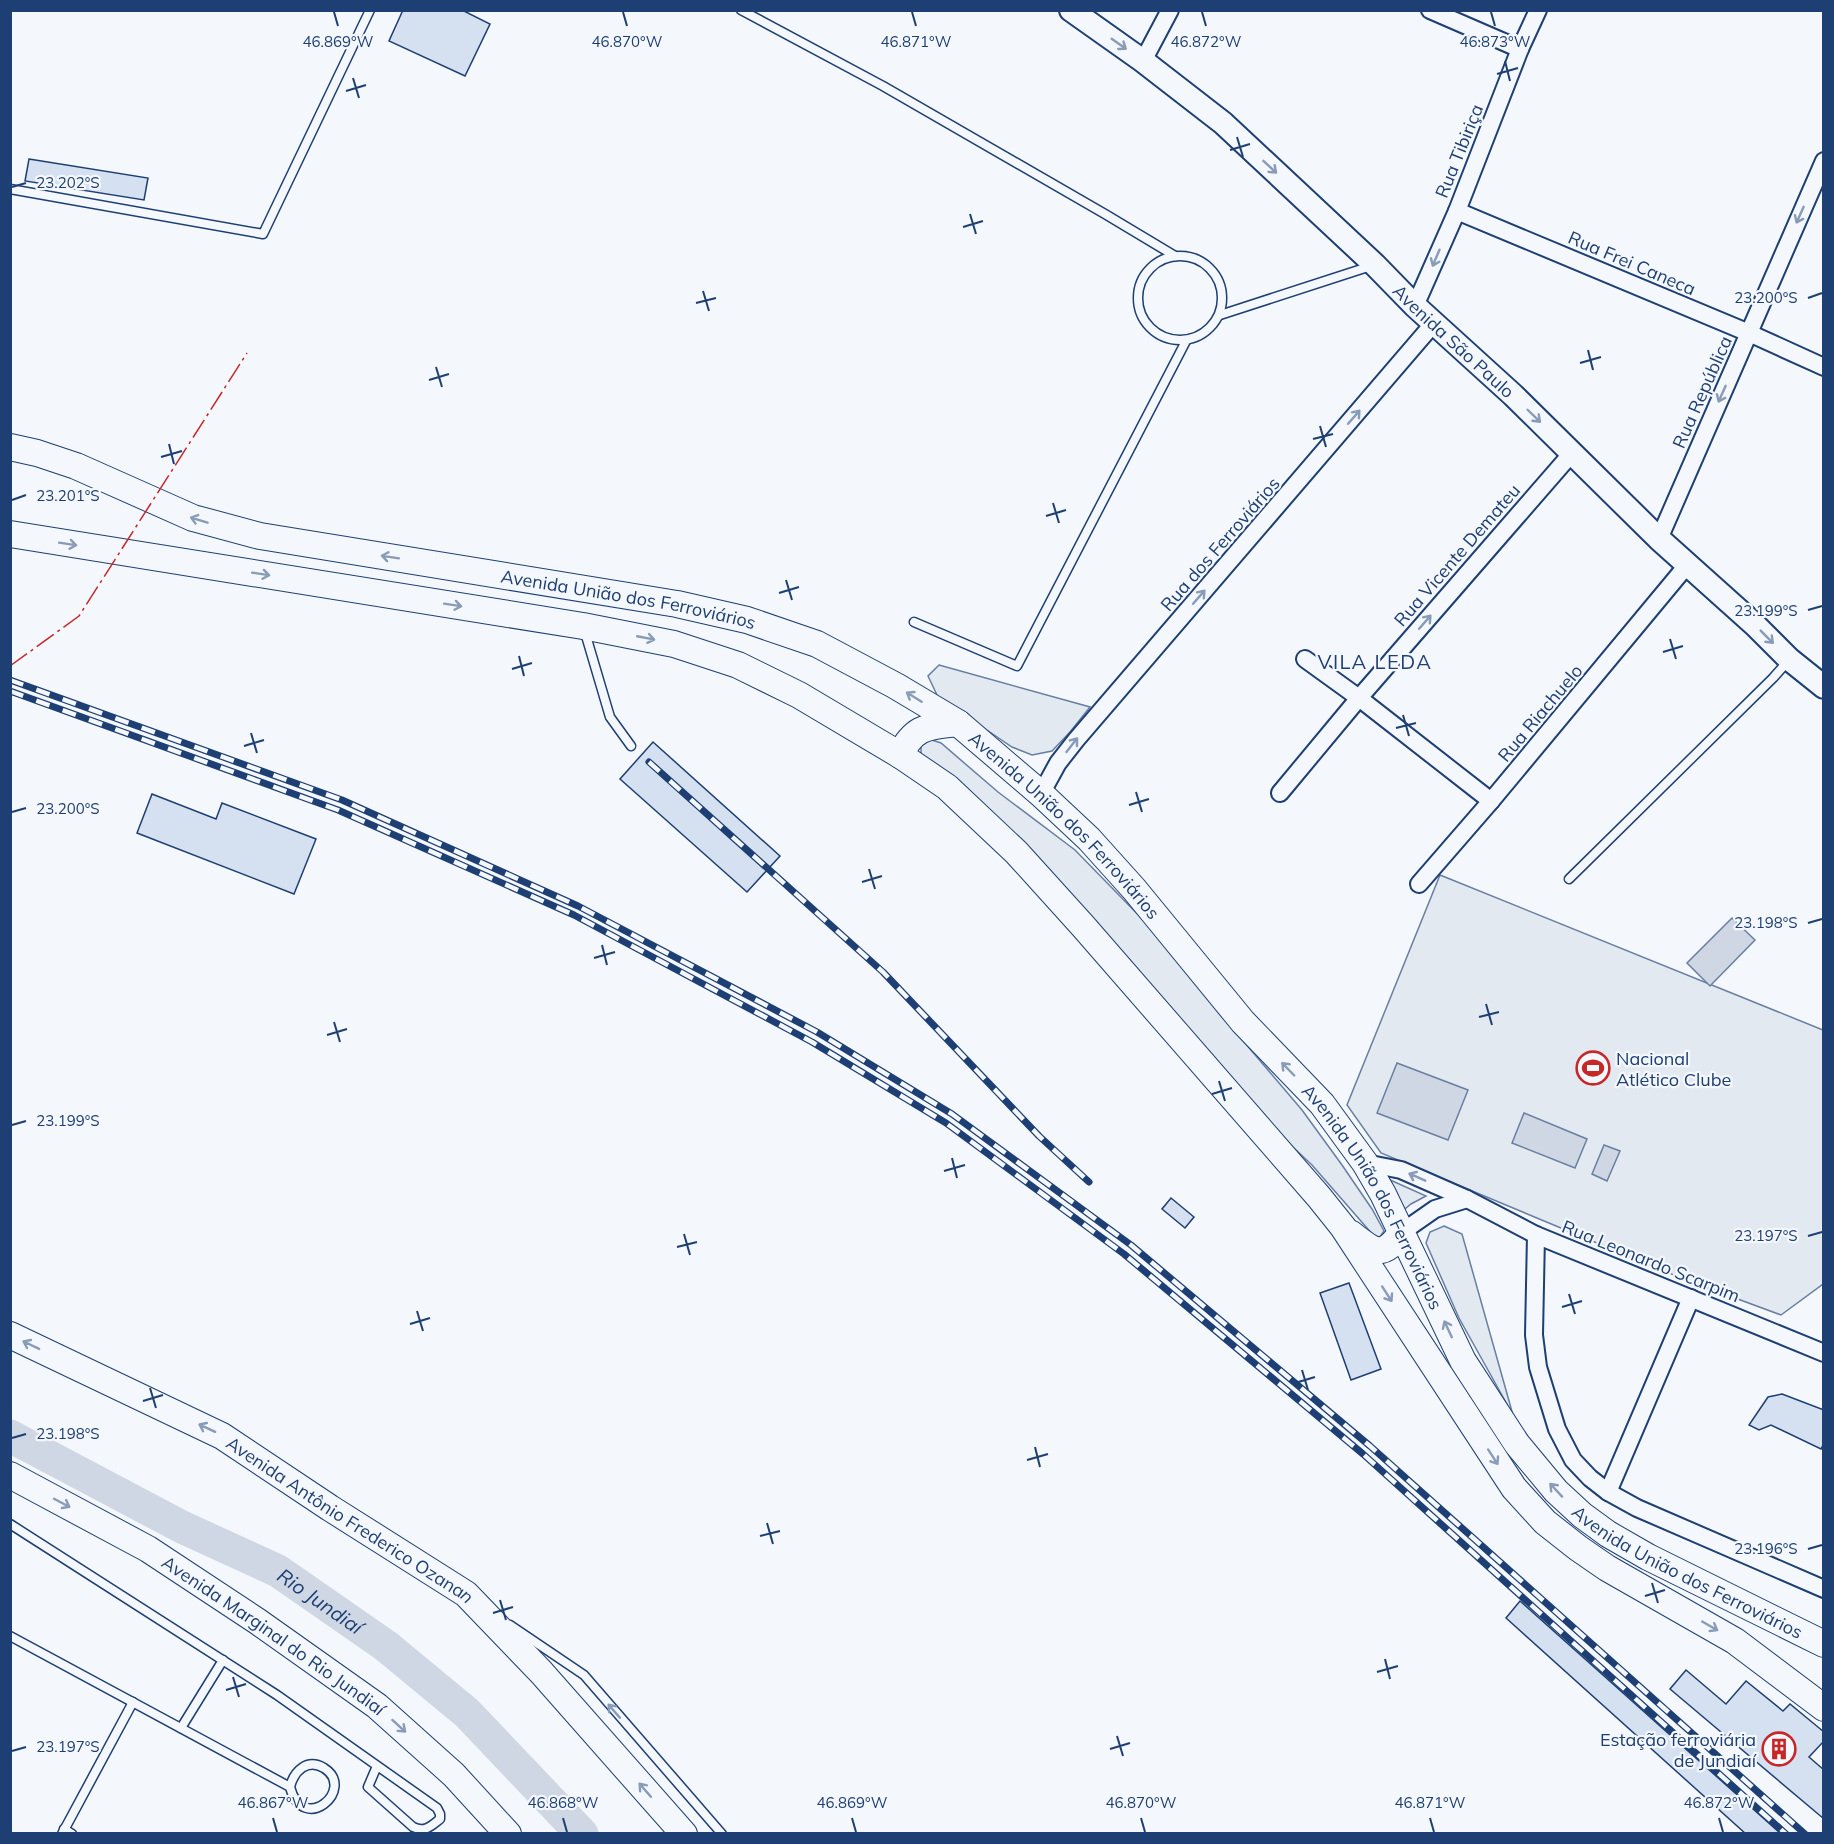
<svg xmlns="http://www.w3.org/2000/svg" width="1834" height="1844" viewBox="0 0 1834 1844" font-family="Mulish,sans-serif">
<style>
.green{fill:#e3e9f0;stroke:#687fa3;stroke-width:1.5}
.water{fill:#cfd7e4;stroke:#687fa3;stroke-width:1.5}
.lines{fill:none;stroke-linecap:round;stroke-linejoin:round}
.river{stroke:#cfd7e4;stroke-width:33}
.building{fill:#d5e0f0;stroke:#1d3f73;stroke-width:1.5}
.lane-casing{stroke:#1d3f73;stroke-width:11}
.street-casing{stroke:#1d3f73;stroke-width:20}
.secondary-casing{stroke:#1d3f73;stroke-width:26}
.primary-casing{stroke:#1d3f73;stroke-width:28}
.lane{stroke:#f4f7fb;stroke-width:8}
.street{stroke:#f4f7fb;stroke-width:16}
.secondary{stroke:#f4f7fb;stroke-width:22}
.primary{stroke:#f4f7fb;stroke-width:26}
.rail-casing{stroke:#1d3f73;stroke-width:7}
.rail{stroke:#f4f7fb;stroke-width:4.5;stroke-dasharray:14;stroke-linecap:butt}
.power{stroke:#c62828;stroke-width:1.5;stroke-dasharray:21 4.5 3 4.5;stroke-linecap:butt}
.oneway{stroke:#889bb7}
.ticks{fill:none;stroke:#1d3f73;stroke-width:2}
.labels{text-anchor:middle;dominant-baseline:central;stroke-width:4.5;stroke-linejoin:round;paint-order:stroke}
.street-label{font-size:18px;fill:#1d3f73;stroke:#f4f7fb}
.poi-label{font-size:18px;fill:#1d3f73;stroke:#f4f7fb;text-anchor:start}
.neighbourhood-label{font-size:20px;letter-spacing:1.5px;fill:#1d3f73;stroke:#f4f7fb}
.water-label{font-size:20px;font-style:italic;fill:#1d3f73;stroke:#f4f7fb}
.ticks-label{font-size:15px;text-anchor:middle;fill:#1d3f73;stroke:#f4f7fb;stroke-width:4.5;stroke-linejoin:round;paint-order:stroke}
</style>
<rect width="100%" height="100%" fill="#f4f7fb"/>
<!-- green -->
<g class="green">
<polygon points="939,665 1090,707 1070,732 1052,751 1032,755 1012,747 938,697 928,676"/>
<polygon points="929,739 941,743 998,792 1075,850 1154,931 1228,1023 1302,1110 1342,1165 1372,1209 1384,1231 1380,1237 1374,1236 1312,1165 1280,1135 921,757 921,744"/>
<polygon points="1440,875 1823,1030 1823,1284 1781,1315 1681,1278 1381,1153 1347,1105"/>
<polygon points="1388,1179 1426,1196 1411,1204 1400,1213"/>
<polygon points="1444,1226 1462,1234 1513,1415 1459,1318 1426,1243 1430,1232"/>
</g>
<!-- water -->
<g class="water">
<polygon points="1732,918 1755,940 1710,986 1687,963"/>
<polygon points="1397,1063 1468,1090 1448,1140 1377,1113"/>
<polygon points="1524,1113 1587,1139 1575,1168 1512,1143"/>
<polygon points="1604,1145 1620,1151 1607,1181 1592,1174"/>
</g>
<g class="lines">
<!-- river -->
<path class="river" id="s1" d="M10 1436 182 1527 278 1571 386 1646 467 1713 582 1834"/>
</g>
<!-- building -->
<g class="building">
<polygon points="403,10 462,10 490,24 465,76 389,41"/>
<polygon points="29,159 148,178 144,200 25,181"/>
<polygon points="653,742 780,856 747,892 620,779"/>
<polygon points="152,794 216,819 222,803 316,839 294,894 137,833"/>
<polygon points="1171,1198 1194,1217 1185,1228 1162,1209"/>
<polygon points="1349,1283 1381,1369 1351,1380 1320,1293"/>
<polygon points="1782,1394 1824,1410 1824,1443 1821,1449 1771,1425 1759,1430 1749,1425 1768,1397"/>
<polygon points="1520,1601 1781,1834 1746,1834 1506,1618"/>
<polygon points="1686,1670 1726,1704 1746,1681 1783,1711 1790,1704 1824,1732 1824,1741 1809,1757 1824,1770 1824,1819 1670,1689"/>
</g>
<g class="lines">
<!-- lane casing -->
<g class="lane-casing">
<g id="lane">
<polyline points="741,10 883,86 1105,214 1175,256"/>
<polyline points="10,189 263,234 370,10"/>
<circle cx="1180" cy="298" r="42"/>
<polyline points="1220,315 1371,266"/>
<polyline points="914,622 1017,666 1186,341"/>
<polyline points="584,629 610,717 631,746"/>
<polyline points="1569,879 1773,678 1789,660"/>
<path d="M10 1524 277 1695 437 1808 440 1814V1819C431 1826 425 1833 413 1827L368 1787 377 1766"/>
<polyline points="510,1625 584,1675 722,1834"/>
<path d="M10 1636 290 1787C303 1836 357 1789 324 1768 307 1758 294 1771 290 1787"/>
<polyline points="181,1728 223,1660"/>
<polyline points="64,1829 72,1834"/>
<polyline points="62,1834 133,1702"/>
</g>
</g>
<!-- street casing -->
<g class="street-casing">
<g id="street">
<polyline points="1430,10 1520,49"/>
<polyline points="1143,61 1170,10"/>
<polyline points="1457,211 1749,333 1824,367"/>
<polyline points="1415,306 1457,211 1520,49 1538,10"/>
<polyline points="1659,539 1824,161"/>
<polyline points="1305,659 1359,698 1491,801"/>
<polyline points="1280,793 1359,698 1572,453"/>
<polyline points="1041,794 1058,763 1076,740 1434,323"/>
<polyline points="1419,884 1491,801 1688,564"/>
<polyline points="1365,1163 1401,1170 1467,1199 1536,1235 1824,1353"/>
<polyline points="1402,1232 1435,1209 1467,1199"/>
<polyline points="1536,1235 1534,1335 1538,1367 1557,1429 1573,1460 1590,1478 1608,1492 1637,1508 1824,1589"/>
<polyline points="1608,1492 1691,1298"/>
</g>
</g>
<!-- secondary casing -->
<g class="secondary-casing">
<g id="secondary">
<path id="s2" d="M1071 10 1143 61 1223 123 1375 265 1415 306 1513 395 1659 539 1755 625 1789 659 1824 687"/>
</g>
</g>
<!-- primary casing -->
<g class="primary-casing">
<g id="primary">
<path id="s3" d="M10 447 37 453 76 466 193 518 260 536 677 604 747 620 817 644 896 686 958 723 1041 794 1089 839 1134 889 1243 1022 1322 1104 1365 1163 1383 1194 1463 1361 1517 1444 1556 1491 1582 1515 1608 1534 1648 1557 1824 1644"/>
<polyline points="10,534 583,626 674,644 738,665 799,695 900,755 947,787 1016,852 1083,926 1319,1197 1343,1227 1514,1488 1545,1522 1578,1548 1607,1568 1735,1641 1824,1708"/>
<path d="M900 755C915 725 928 727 958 723"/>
<path d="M1350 1233C1374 1251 1381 1261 1402 1232"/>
<path id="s4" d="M10 1335 222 1436 330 1508 466 1594 541 1672 684 1834"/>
<path id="s5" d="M10 1475 148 1549 257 1621 377 1706 454 1775 508 1834"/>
</g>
</g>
<!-- lane -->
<use href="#lane" class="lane"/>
<!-- street -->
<use href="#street" class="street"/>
<!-- secondary -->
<use href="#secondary" class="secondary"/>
<!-- primary -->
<use href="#primary" class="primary"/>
<!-- rail casing -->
<g class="rail-casing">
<g id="rail">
<polyline points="10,680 342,800 578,906 817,1032 952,1114 1131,1245 1370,1446 1805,1834"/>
<polyline points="10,691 338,810 574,915 812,1042 946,1123 1124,1254 1363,1454 1786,1834"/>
<polyline points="649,762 883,972 1039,1136 1089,1182"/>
</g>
</g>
<!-- rail -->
<use href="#rail" class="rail"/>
<!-- power -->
<polyline class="power" points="10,666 79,616 247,353"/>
</g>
<!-- one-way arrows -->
<defs><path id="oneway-shaft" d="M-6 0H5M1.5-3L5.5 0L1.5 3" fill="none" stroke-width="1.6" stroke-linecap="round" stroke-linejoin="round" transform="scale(1.5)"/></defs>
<g class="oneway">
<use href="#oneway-shaft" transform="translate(1119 44) rotate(35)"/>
<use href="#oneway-shaft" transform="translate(1270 167) rotate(43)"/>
<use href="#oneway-shaft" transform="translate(1800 215) rotate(114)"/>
<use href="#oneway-shaft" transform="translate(1436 258) rotate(113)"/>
<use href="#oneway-shaft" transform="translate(1722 394) rotate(114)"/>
<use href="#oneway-shaft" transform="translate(1534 416) rotate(44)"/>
<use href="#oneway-shaft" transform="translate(1354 417) rotate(-49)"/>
<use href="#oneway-shaft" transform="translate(199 520) rotate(-163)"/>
<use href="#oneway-shaft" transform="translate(68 544) rotate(9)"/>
<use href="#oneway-shaft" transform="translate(390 557) rotate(-171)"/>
<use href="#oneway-shaft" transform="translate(261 574) rotate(9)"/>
<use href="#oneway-shaft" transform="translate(1199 597) rotate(-49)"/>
<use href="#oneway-shaft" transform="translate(453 605) rotate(9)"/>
<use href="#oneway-shaft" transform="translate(1425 622) rotate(-49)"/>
<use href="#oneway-shaft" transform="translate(1767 637) rotate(45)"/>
<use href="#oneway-shaft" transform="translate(646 638) rotate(11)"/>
<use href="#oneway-shaft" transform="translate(914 697) rotate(-148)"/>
<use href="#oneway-shaft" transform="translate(1072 745) rotate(-52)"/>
<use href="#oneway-shaft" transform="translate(1288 1069) rotate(-134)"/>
<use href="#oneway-shaft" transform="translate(1417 1177) rotate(-156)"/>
<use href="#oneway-shaft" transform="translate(1387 1294) rotate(57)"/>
<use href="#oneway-shaft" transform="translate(1448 1329) rotate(-115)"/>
<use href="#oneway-shaft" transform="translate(31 1345) rotate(-154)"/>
<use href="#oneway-shaft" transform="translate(207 1428) rotate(-155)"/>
<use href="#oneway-shaft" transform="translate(1493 1457) rotate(57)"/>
<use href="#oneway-shaft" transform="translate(1556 1490) rotate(-133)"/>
<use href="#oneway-shaft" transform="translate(62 1503) rotate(28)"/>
<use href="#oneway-shaft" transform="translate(1710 1626) rotate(30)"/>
<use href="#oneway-shaft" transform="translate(614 1711) rotate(-131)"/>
<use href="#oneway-shaft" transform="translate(399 1726) rotate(42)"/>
<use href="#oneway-shaft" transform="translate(645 1790) rotate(-131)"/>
</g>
<!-- ticks -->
<path class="ticks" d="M334 12 338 26M623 12 627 26M912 12 916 26M1202 12 1206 26M1491 12 1495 26M1505 61 1510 81M1497 74 1518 68M353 78 359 98M346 91 366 85M1237 137 1243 157M1230 150 1250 144M12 187 26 183M970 214 976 234M963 227 983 221M703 291 709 311M1808 298 1822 293M696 303 716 298M1588 350 1593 370M1580 363 1601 357M436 367 442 387M429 380 449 374M1320 426 1326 447M1313 439 1333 434M169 444 174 464M161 457 182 451M12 500 26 495M1053 503 1059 523M1046 516 1066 510M786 580 792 600M779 593 799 587M1808 610 1822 606M1670 639 1676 659M1663 652 1683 646M519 656 524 676M512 669 532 663M1403 715 1409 736M1396 728 1416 723M251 733 257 753M244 746 264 740M1136 792 1142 812M1129 805 1149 799M12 812 26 808M869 869 875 889M862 882 882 876M1808 923 1822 919M602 945 607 965M594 958 615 952M1486 1004 1492 1025M1479 1017 1499 1012M334 1022 340 1042M327 1035 347 1029M1219 1081 1225 1101M1212 1094 1232 1088M12 1125 26 1121M952 1158 957 1178M944 1171 965 1165M684 1234 690 1255M1808 1236 1822 1232M677 1247 697 1242M1569 1294 1575 1314M1562 1307 1582 1301M417 1311 423 1331M410 1324 430 1318M1302 1370 1308 1390M1295 1383 1315 1377M150 1388 156 1408M143 1401 163 1395M12 1438 26 1434M1035 1447 1040 1467M1027 1460 1048 1454M767 1523 773 1544M760 1536 780 1531M1808 1549 1822 1545M1652 1583 1658 1603M1645 1596 1665 1590M500 1600 506 1620M493 1613 513 1607M1385 1659 1390 1679M1377 1672 1398 1666M233 1677 239 1697M226 1690 246 1684M1117 1736 1123 1756M1110 1749 1130 1743M12 1751 26 1747M273 1818 277 1832M563 1818 567 1832M852 1818 856 1832M1141 1818 1145 1832M1430 1818 1434 1832M1719 1818 1723 1832"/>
<!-- icons -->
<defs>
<g id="stadium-ring" transform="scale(1.725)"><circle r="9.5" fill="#f4f7fb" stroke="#c62828" stroke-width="1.5"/><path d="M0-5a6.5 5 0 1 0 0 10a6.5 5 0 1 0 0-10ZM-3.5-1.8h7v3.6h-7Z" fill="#c62828"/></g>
<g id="building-ring" transform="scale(1.725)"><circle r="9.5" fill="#f4f7fb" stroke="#c62828" stroke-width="1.5"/><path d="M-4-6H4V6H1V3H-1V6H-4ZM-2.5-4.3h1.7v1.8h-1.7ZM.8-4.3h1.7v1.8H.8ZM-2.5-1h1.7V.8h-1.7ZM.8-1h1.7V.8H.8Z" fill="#c62828"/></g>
</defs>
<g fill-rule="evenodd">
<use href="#stadium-ring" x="1593" y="1068"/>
<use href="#building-ring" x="1779" y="1749"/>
</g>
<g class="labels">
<!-- street labels -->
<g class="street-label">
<text transform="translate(1459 151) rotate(-68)">Rua Tibiriça</text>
<text transform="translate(1632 263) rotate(23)">Rua Frei Caneca</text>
<text stroke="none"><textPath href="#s2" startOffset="507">Avenida São Paulo</textPath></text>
<text transform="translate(1702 392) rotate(-66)">Rua República</text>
<text transform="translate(1220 544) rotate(-49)">Rua dos Ferroviários</text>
<text transform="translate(1457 555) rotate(-49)">Rua Vicente Demateu</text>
<text stroke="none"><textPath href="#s3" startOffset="640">Avenida União dos Ferroviários</textPath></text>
<text transform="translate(1540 713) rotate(-50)">Rua Riachuelo</text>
<text stroke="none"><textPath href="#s3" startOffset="1144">Avenida União dos Ferroviários</textPath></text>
<text stroke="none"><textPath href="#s3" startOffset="1630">Avenida União dos Ferroviários</textPath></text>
<text transform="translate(1651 1261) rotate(22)">Rua Leonardo Scarpim</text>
<text stroke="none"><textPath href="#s4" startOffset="388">Avenida Antônio Frederico Ozanan</textPath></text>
<text stroke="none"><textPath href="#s3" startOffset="2134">Avenida União dos Ferroviários</textPath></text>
<text stroke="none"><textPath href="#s5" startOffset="309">Avenida Marginal do Rio Jundiaí</textPath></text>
</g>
<!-- poi labels -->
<g class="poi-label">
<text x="1616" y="1058">Nacional<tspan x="1616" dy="21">Atlético Clube</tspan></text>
<text x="1756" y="1739" text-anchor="end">Estação ferroviária<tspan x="1756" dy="21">de Jundiaí</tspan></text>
</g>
<!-- neighbourhood labels -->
<g class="neighbourhood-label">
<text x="1375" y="661">VILA LEDA</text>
</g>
<!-- water labels -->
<g class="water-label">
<text stroke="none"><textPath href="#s1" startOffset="352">Rio Jundiaí</textPath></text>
</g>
</g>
<g class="ticks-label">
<text x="338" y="47">46.869°W</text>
<text x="627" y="47">46.870°W</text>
<text x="916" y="47">46.871°W</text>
<text x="1206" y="47">46.872°W</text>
<text x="1495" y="47">46.873°W</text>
<text x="68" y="188">23.202°S</text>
<text x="1766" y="303">23.200°S</text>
<text x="68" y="501">23.201°S</text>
<text x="1766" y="616">23.199°S</text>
<text x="68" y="814">23.200°S</text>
<text x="1766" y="928">23.198°S</text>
<text x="68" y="1126">23.199°S</text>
<text x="1766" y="1241">23.197°S</text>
<text x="68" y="1439">23.198°S</text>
<text x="1766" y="1554">23.196°S</text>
<text x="68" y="1752">23.197°S</text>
<text x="273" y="1808">46.867°W</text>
<text x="563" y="1808">46.868°W</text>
<text x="852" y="1808">46.869°W</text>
<text x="1141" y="1808">46.870°W</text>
<text x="1430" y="1808">46.871°W</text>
<text x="1719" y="1808">46.872°W</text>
</g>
<!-- border -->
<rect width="1834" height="1844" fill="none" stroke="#1d3f73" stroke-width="24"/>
</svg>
